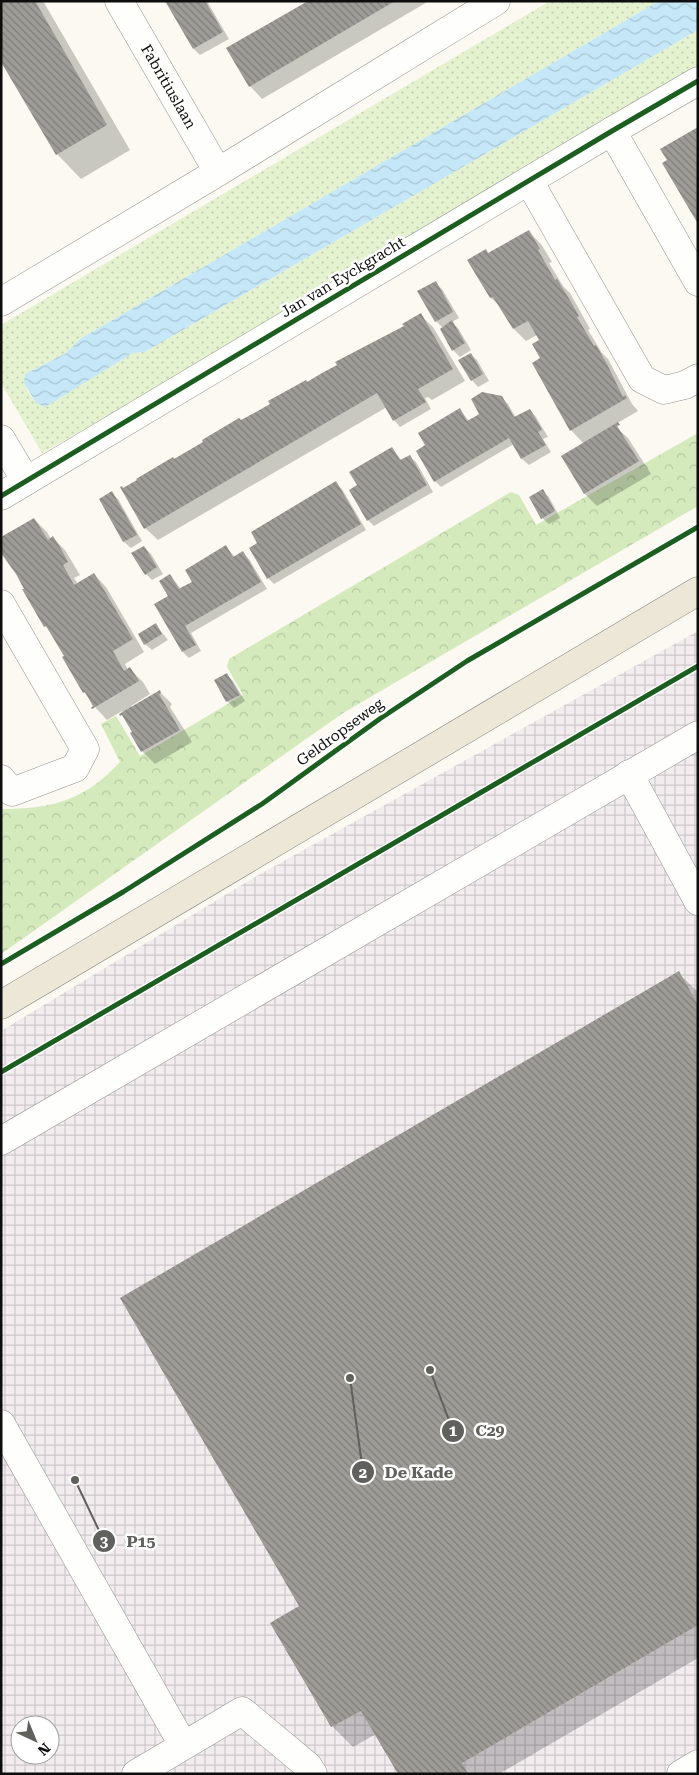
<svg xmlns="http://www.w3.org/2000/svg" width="699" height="1775" viewBox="0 0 699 1775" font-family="'Roboto Serif',serif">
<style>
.industrial{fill:url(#industrial-grid);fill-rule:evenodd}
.grass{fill:url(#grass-dots)}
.forest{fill:url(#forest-crowns)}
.water{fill:url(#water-waves)}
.shadow{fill:#0003}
.building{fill:url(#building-back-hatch)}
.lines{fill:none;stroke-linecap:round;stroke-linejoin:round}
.minor-casing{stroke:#949390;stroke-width:29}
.major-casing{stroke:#81817d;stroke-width:29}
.minor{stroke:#fefefd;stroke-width:28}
.major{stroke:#ede7d8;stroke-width:28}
.cycleway-casing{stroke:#fff;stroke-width:8}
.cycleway{stroke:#1b5e20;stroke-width:5}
.labels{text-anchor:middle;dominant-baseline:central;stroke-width:5;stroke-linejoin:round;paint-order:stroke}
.street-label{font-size:15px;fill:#0d0d0d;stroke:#fff}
.leader{fill:none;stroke:#60605d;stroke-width:2}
.callout-dot{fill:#60605d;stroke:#fff;stroke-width:2}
.mark-label{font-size:15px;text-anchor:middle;font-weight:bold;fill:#fff}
.callout-label{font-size:16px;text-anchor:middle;font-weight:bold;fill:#60605d;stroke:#fff;stroke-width:5;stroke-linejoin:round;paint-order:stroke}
</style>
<defs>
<pattern id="industrial-grid" width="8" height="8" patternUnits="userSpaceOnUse" patternTransform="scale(1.25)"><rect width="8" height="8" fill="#f2ecef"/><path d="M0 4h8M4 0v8" fill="none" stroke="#cec9cc"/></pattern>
<pattern id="grass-dots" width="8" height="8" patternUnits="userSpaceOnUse" patternTransform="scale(1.25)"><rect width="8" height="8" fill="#e4f2cf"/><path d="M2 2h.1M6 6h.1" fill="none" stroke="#c2ceb1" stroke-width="1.8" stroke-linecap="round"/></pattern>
<pattern id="forest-crowns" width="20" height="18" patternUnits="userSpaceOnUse" patternTransform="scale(1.25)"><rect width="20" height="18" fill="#d4eabd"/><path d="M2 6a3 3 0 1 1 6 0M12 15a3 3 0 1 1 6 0" fill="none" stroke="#b5c8a1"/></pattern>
<pattern id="water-waves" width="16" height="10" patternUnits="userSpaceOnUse" patternTransform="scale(1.25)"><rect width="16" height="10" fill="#c5e7f7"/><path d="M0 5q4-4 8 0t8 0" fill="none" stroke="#a8c5d3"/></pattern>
<pattern id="building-back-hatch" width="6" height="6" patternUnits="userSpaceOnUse" patternTransform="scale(1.25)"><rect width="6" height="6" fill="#9e9c97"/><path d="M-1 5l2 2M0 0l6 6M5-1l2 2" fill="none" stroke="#7f7e7a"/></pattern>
</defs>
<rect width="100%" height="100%" fill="#fbf9f1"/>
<!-- industrial -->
<path class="industrial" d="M698 631V1774H1V1031L255 877ZM20 1725H50V1755H20Z"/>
<!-- grass -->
<path class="grass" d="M550 1H659L80 339 66 353 25 374C23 388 32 402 45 406L133 353 145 352 698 30V73L201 363 42 453 1 383V325Z"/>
<!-- forest -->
<path class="forest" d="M698 433V506L343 713 1 954V809C53 809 85 800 120 762L101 724 116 716 140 756 243 695 227 667 229 659 511 492 519 495 536 525Z"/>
<!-- water -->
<polygon class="water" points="659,1 698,1 698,30 145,352 133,353 45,407 36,403 24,383 25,374 66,353 80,339"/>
<!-- shadow -->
<g class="shadow">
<polygon points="1,1 43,1 130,150 81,179 57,154"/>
<polygon points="166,1 211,1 208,3 229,39 200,55 194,49"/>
<polygon points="309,1 429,1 262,99 250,86"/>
<polygon points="528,231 541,244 552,262 549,263 563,286 570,293 590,329 588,330 602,353 608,359 632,404 638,411 614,425 628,438 651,474 597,506 585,494 584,444 571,430 542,358 541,341 537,335 526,341 514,329 502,308 491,298 486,251 489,254"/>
<polygon points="435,283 442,289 459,318 452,322 458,328 471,350 460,357 453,350 441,329 443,328 436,321"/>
<polygon points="420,315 433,327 465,381 432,400 428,397 425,398 431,409 400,427 394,420 387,407 158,540 145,528 173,458 175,460 405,326"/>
<polygon points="470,354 477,360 489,381 478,387 472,380 460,360"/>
<polygon points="501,397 508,404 516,418 530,410 536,417 548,437 543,439 551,452 529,465 522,459 514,444 441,487 435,481 426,446 460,410 469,421 481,414"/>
<polygon points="392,448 402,461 409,456 416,462 433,492 374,526 368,520 359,486"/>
<polygon points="335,483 342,489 366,530 274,584 268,578"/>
<polygon points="542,491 549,497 560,518 549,524 542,518"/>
<polygon points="111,493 118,499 142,541 131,548 124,542 100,500"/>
<polygon points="34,519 47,532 51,539 53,538 65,550 80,575 74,578 78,584 94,574 106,587 144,652 125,664 128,670 130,669 143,682 150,694 131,706 132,708 160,692 172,704 170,707 192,742 155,764 142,751 131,734 134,732 122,711 107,720 95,707 84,692 66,656 52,632 45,626"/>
<polygon points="144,547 151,554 163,574 152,580 146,574"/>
<polygon points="226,547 235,557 243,553 249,559 267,589 191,633 201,651 189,658 183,652 156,604 169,596 170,575 181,589 193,582"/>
<polygon points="156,625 168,640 152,650 145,644"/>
<polygon points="227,675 233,681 245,701 234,708 227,701"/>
<polygon points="678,973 698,992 698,1658 499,1774 399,1774 376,1734 353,1747 332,1726 301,1606"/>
</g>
<!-- building -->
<g class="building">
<polygon points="1,1 35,1 107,125 56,155 1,62"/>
<polygon points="165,1 205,1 223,32 193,49"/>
<polygon points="308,1 395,1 249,87 226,48"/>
<polygon points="698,127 698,224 662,163 667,160 660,149"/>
<polygon points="529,230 540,249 538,250 555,280 557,279 568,297 579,316 577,317 594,346 596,345 607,364 623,397 625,395 627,398 570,431 532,363 540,358 532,344 539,340 528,321 513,329 493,297 490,298 467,260 486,249 488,253"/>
<polygon points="436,281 453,312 435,322 417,291"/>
<polygon points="421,313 453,369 418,389 426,402 393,421 377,393 144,529 120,487 122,486 123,488 137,480 136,479 173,457 174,459 203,442 202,440 239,418 241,420 256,412 270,404 268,401 306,380 307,382 322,373 337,365 335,362 404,326 402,324"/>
<polygon points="452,320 465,343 452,351 440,329"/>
<polygon points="471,353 483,374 471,381 458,360"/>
<polygon points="482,392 502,396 514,417 530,409 542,430 538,432 546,445 521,459 509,438 434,482 416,451 425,445 418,433 460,408 467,421 476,416 479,414 471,399"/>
<polygon points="618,422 620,425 617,426 639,461 584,494 561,456"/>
<polygon points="392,447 400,460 410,455 427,485 367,521 349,490 357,485 349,472"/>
<polygon points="336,481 361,524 267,579 249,548 257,543 251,532"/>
<polygon points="543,489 555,511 541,519 529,497"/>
<polygon points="112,491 137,535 123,542 99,499"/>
<polygon points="34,518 48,540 53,536 60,547 68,562 63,565 74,585 94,573 133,639 113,651 124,671 130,667 139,681 92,709 91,708 93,706 85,692 83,693 62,657 64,656 46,626 44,627 22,589 24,589 16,574 1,553 1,537"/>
<polygon points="226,545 233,557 243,551 261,582 185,626 196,645 182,652 154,604 168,596 159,581 170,574 179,589 182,587 192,582 185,570"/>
<polygon points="144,546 157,567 145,575 131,553"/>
<polygon points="156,623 162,634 144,645 138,634"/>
<polygon points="227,673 240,695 226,702 214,680"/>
<polygon points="160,690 161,693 159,694 180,730 141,752 130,733 132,732 122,715 120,716 119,714"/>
<polygon points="679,971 698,1005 698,1625 462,1763 468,1774 398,1774 361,1711 331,1727 270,1623 299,1606 120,1298"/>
</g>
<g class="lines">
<!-- minor casing -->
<g class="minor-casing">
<g id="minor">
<path id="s1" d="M119 1 218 172"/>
<polyline points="612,131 698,282"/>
<polyline points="529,181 642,379 664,390 685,385 698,378"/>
<polyline points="1,302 218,172 496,1"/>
<polyline points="1,439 26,481"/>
<polyline points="1,496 612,131 698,81"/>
<polyline points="1,604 85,749 75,768 12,792 1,779"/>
<polyline points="629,774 698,901"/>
<polyline points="1,1141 698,735"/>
<polyline points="1,1424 183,1745"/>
<polyline points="136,1774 242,1711 308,1766 313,1774"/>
<polyline points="681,1774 698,1764"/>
</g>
</g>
<!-- major casing -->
<g class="major-casing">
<polyline id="major" points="1,1005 698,591"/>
</g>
<!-- minor -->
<use href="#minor" class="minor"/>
<!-- major -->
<use href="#major" class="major"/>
<!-- cycleway casing -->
<g class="cycleway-casing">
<g id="cycleway">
<polyline points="1,496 612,131 698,81"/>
<polyline points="1,964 123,892 262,804 381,718 467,661 698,527"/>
<polyline points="1,1072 698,666"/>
</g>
</g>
<!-- cycleway -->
<use href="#cycleway" class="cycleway"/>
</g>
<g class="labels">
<!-- street labels -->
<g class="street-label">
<text stroke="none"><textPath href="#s1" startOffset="99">Fabritiuslaan</textPath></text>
<text transform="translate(343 277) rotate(-31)">Jan van Eyckgracht</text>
<text transform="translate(340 732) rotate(-36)">Geldropseweg</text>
</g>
</g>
<!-- callouts -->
<path class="leader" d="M430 1370L453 1431M350 1378L363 1472M75 1480L104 1541"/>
<g class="callout-dot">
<circle cx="430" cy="1370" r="5"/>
<circle cx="350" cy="1378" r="5"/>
<circle cx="75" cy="1480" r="5"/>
<circle cx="453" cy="1431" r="12"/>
<circle cx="363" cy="1472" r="12"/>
<circle cx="104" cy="1541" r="12"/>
</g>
<g class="mark-label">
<text x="453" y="1436">1</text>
<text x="363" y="1478">2</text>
<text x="104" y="1547">3</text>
</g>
<g class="callout-label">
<text x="490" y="1436">C29</text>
<text x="419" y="1478">De Kade</text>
<text x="141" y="1547">P15</text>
</g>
<!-- border -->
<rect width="699" height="1775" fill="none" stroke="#0d0d0d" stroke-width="5"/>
<!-- north arrow -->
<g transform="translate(35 1740) rotate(136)"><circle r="24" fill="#ffffff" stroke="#9e9e9e"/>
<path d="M0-4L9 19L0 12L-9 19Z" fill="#60605d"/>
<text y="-8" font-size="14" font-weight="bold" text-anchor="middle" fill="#0d0d0d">N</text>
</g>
</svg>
